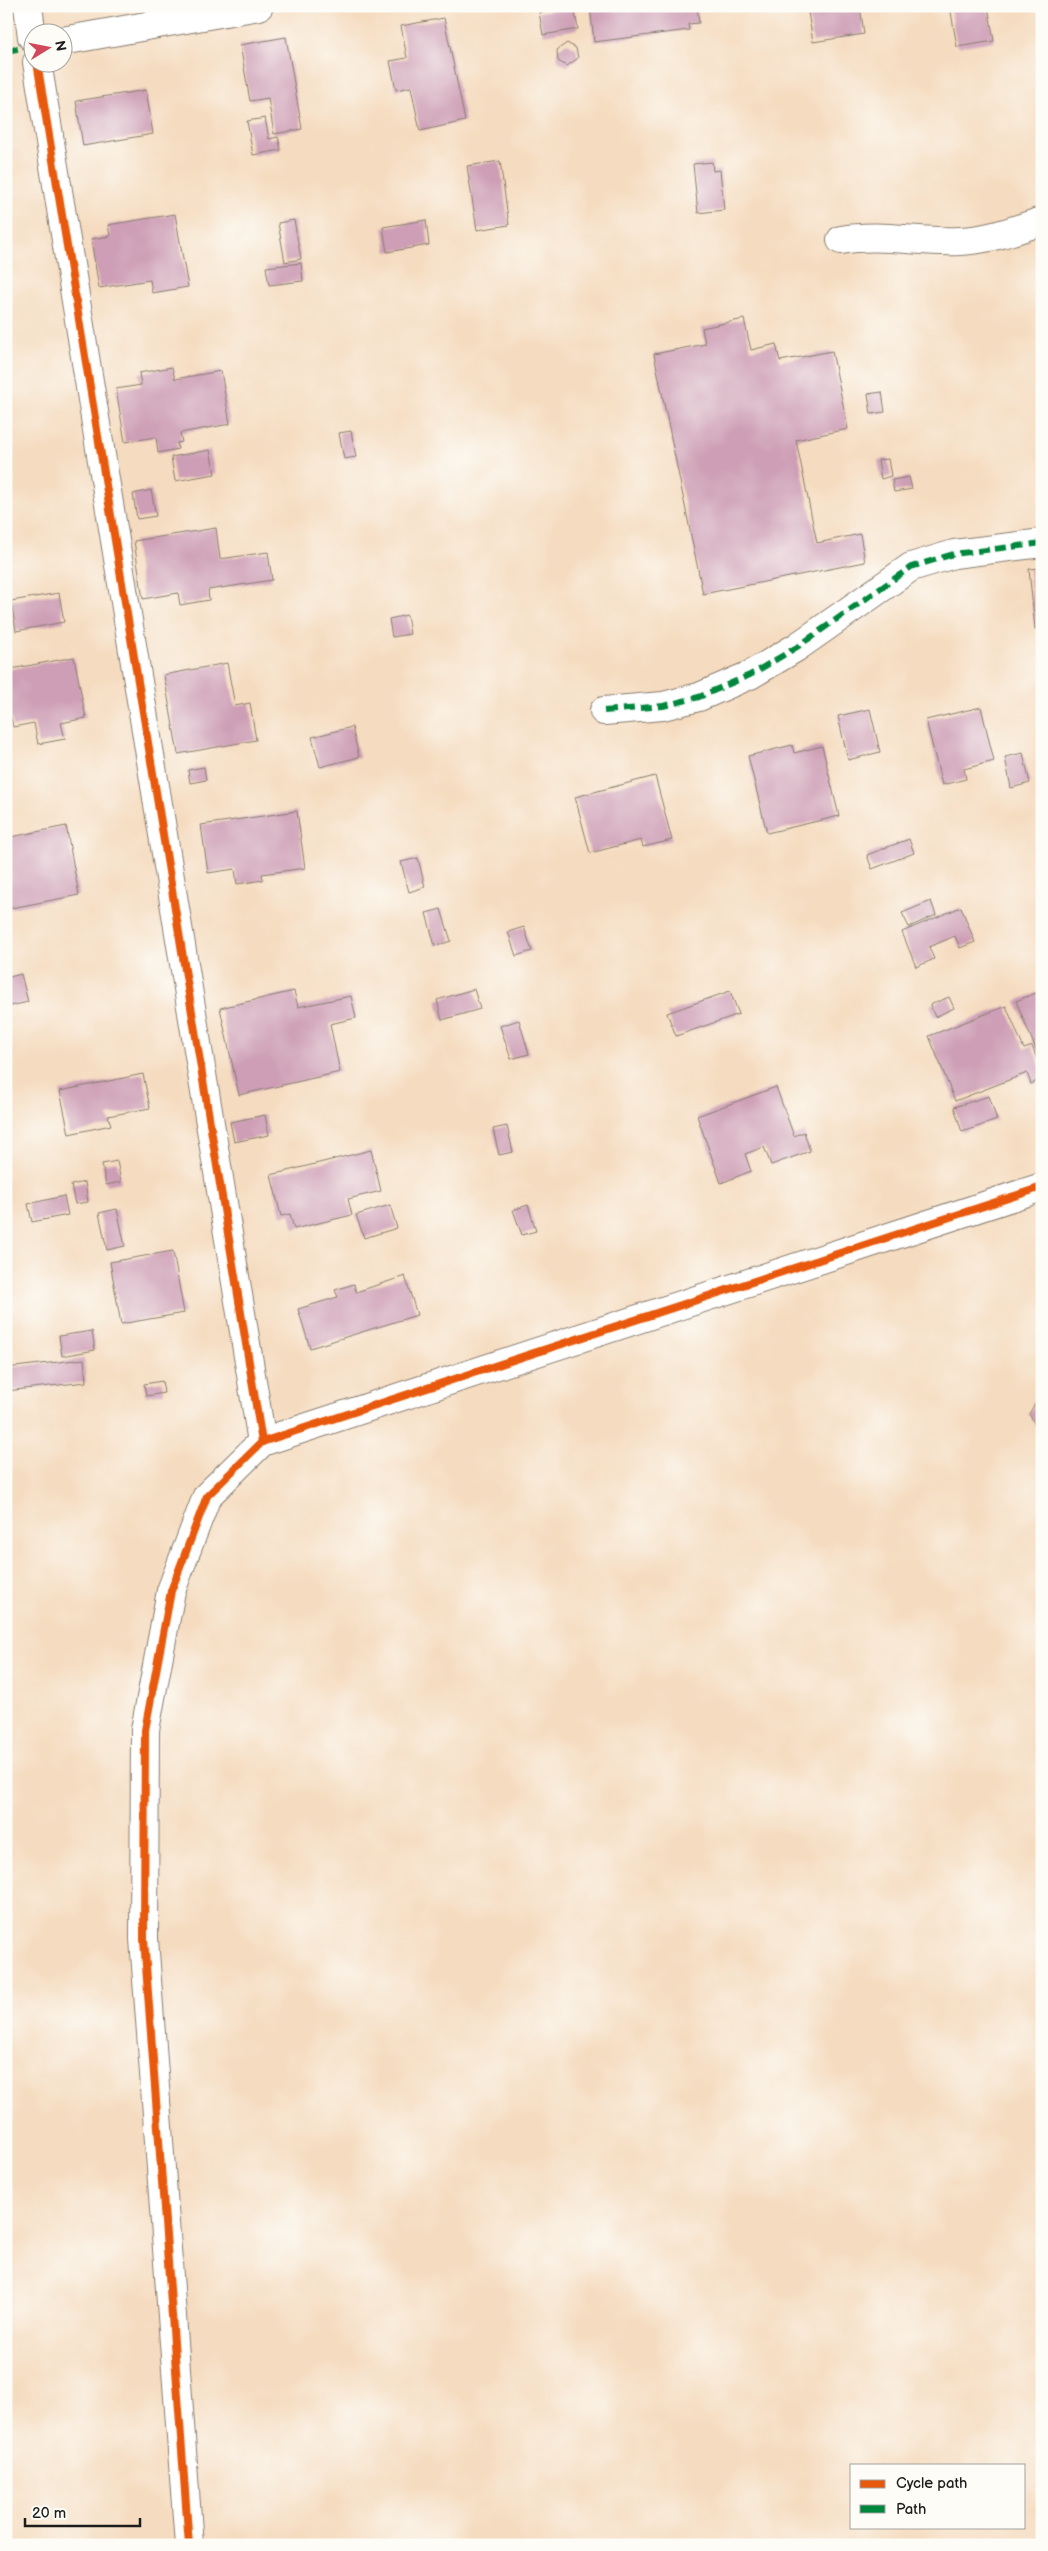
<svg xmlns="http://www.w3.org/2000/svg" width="1048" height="2551" viewBox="0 0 1048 2551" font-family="'Balsamiq Sans',sans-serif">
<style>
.building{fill:#cd9eb5}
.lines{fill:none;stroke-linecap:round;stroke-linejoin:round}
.minor-casing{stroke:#887c6e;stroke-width:30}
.minor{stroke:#fff;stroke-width:28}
.quiet{stroke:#00873e;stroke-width:6;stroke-dasharray:12 6;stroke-linecap:butt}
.cycleway-casing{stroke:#fdfcf7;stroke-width:11}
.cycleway{stroke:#e8590c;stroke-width:8}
</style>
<rect width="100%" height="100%" fill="#fdfcf7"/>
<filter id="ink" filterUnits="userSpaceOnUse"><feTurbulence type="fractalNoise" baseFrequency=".02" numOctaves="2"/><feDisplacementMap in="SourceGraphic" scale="10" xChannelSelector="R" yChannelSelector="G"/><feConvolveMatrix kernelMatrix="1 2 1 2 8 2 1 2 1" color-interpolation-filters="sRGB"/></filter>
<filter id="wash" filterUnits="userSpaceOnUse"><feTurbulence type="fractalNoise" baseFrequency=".0096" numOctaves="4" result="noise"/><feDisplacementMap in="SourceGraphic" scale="20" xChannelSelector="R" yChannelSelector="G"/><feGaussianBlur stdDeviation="1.12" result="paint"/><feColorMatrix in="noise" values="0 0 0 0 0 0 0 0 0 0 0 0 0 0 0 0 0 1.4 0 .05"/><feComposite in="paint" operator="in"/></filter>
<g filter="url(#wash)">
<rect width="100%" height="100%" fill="#f5dbbf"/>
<g id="blocks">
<!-- building -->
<g class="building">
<polygon points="590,6 697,6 699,23 688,24 689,30 594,42"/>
<polygon points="807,6 860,6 864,34 813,42"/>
<polygon points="950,6 988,6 994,41 957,47"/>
<polygon points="574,7 578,29 543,35 539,12"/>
<polygon points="444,18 465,121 420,131 411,87 396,90 390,61 407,58 401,26"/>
<polygon points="286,37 302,129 274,134 268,98 250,101 240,45"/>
<polygon points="567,43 576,48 578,58 567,66 558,61 557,50"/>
<polygon points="146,90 153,134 83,146 76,101"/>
<polygon points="265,118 269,139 278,137 281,150 253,155 247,121"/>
<polygon points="500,161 509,225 477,230 467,166"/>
<polygon points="712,162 713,171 720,170 724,210 698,213 693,164"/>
<polygon points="175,214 188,287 152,293 150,280 99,288 91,239 110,236 108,225"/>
<polygon points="294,220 301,259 285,262 278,223"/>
<polygon points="426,220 429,245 387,252 383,227"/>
<polygon points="301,263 303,281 269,285 266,267"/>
<polygon points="744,319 751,350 776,344 780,361 832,351 848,429 796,440 817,543 860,534 865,562 703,594 654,354 705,344 702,328"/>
<polygon points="172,367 175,379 221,371 230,424 180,433 182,442 177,443 178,449 158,453 156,437 125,442 116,389 141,385 139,373"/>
<polygon points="882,392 885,412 871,414 868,394"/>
<polygon points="351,431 356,457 344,459 339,433"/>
<polygon points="210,450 215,474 175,481 171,457"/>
<polygon points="888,459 891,476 881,479 878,460"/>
<polygon points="909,477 912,489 894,492 892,480"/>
<polygon points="151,490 156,516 137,519 133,494"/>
<polygon points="216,528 220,559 268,552 272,580 208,590 209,600 180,605 178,593 143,599 134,541"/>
<polygon points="1042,568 1042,628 1035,629 1029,569"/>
<polygon points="59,593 64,622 16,631 11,601"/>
<polygon points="407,615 410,634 392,637 389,619"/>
<polygon points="74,657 86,718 61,723 65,739 38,744 34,723 13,727 9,709 6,710 6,670"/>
<polygon points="227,663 235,706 250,703 256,740 178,754 164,675"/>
<polygon points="981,707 994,761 964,769 966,779 942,785 926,720"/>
<polygon points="870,709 880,752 848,760 838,716"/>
<polygon points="352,727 359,757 320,767 312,737"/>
<polygon points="792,745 794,753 822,746 839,816 767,833 748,756"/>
<polygon points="1023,753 1030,783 1011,788 1005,757"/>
<polygon points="204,767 206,780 190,783 188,770"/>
<polygon points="655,776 672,840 643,847 641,840 590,853 575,797"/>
<polygon points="297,811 305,868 262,874 263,880 237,884 235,869 208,873 201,825"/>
<polygon points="66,826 79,895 6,909 6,838"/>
<polygon points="909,839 914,853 872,869 867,855"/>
<polygon points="418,858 425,887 409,892 401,862"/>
<polygon points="931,901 936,915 909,927 902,913"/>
<polygon points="961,907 975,942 960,948 955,936 929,947 934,959 916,967 902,932"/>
<polygon points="441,909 451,941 435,946 426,913"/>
<polygon points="524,927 532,951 516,956 508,932"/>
<polygon points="21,974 28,1002 6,1007 6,978"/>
<polygon points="474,989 480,1009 442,1020 437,1000"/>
<polygon points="294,991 298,1007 351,996 356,1018 330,1024 340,1072 239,1095 220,1008"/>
<polygon points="730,991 739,1014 676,1036 667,1013"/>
<polygon points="1041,991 1042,994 1042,1064 1016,1001"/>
<polygon points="949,997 954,1008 935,1017 930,1005"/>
<polygon points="1006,1006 1024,1049 1032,1046 1042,1070 1042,1079 1031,1084 1027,1073 955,1101 929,1036"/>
<polygon points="519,1020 529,1054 511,1059 500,1026"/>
<polygon points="143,1074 150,1108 108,1116 111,1125 69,1134 60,1091"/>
<polygon points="776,1087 794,1136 804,1132 810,1151 771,1165 764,1147 745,1154 751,1171 721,1183 697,1116"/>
<polygon points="989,1096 997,1120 962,1132 954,1107"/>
<polygon points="265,1115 269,1135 234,1142 230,1122"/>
<polygon points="507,1126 513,1152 499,1155 493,1129"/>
<polygon points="371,1150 381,1191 348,1199 352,1215 294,1229 290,1214 281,1216 271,1175"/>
<polygon points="117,1161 121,1182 106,1185 102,1164"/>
<polygon points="85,1182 88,1202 75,1204 71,1185"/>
<polygon points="64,1196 68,1215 32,1222 28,1204"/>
<polygon points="390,1205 397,1228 364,1238 356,1215"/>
<polygon points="528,1205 536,1231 522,1235 513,1210"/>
<polygon points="117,1209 125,1246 107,1250 99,1213"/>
<polygon points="173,1251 184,1313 121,1324 110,1262"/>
<polygon points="405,1276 417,1315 310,1348 298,1309 338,1297 335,1290 354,1284 356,1292"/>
<polygon points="92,1331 95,1350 62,1356 59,1336"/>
<polygon points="84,1359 86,1382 6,1391 6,1368"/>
<polygon points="162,1381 164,1393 146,1396 144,1384"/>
<polygon points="1042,1401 1042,1426 1036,1426 1029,1414 1036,1402"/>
</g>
</g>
</g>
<g filter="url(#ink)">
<use href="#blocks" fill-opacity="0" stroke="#887c6e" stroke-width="1"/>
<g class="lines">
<!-- minor casing -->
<g class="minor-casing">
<g id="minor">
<polyline points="28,6 32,37"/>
<polyline points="62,41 259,6"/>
<polyline points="37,62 262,1442"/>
<path d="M841 240C881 233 920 243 960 241 989 240 1015 230 1042 221"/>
<polyline points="604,711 663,706 699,697 750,675 797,647 911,567 954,554 1042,543"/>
<polyline points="189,2545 144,1939 145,1730 171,1591 207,1496 262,1442 1042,1187"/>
</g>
</g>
<!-- minor -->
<use href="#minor" class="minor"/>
<!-- quiet -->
<g class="quiet">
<polyline points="6,51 32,46"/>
<polyline points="604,711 663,706 699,697 750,675 797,647 911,567 954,554 1042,543"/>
</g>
<!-- cycleway casing -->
<g class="cycleway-casing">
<g id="cycleway">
<polyline points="37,62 262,1442"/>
<polyline points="189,2545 144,1939 145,1730 171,1591 207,1496 262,1442 1042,1187"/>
</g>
</g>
<!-- cycleway -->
<use href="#cycleway" class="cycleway"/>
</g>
</g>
<!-- margin -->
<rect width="1048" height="2551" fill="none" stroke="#fdfcf7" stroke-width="25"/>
<!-- legend -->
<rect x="850" y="2464" width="175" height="65" fill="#fdfcf7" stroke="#a3a29f"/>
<rect x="860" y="2480" width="25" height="8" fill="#e8590c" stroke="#a3a29f"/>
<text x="896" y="2488" font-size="15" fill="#1c1c1c">Cycle path</text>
<rect x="860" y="2505" width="25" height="8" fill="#00873e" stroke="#a3a29f"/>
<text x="896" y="2514" font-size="15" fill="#1c1c1c">Path</text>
<!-- north arrow -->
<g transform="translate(48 48) rotate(80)"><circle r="24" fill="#fdfcf7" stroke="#a3a29f"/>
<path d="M0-4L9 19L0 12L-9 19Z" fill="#d1495b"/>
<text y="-8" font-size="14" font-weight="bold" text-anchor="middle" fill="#1c1c1c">N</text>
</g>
<!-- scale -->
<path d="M25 2518v8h115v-8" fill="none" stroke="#1c1c1c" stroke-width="2.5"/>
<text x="32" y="2518" font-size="15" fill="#1c1c1c" stroke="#fdfcf7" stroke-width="4" paint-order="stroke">20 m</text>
</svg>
